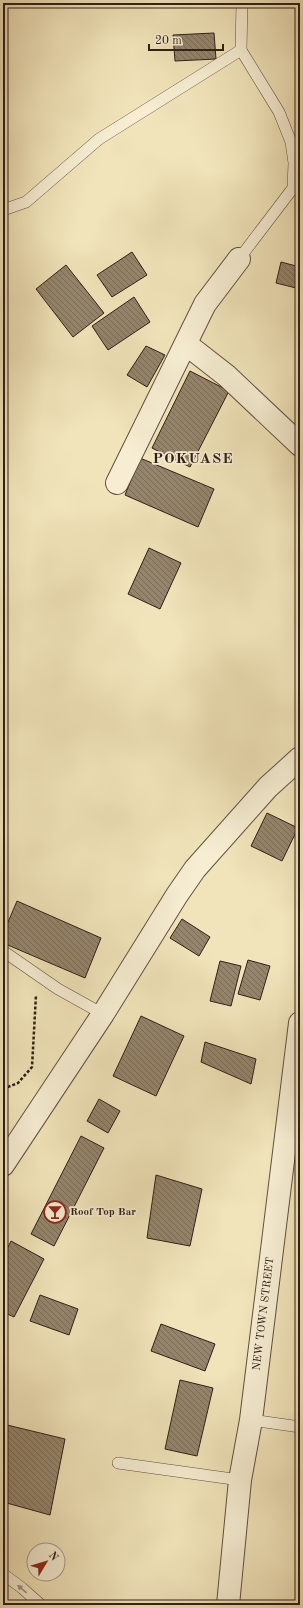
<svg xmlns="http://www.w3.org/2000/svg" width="303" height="1608" viewBox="0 0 303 1608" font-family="'Old Standard TT',serif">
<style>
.building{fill:url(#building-back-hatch);stroke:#2f1e17}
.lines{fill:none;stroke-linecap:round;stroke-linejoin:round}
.service-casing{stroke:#605040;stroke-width:12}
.minor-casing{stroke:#605040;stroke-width:24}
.tertiary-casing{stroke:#605040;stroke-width:24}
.path{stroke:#2f1e17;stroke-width:2.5;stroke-dasharray:3 2;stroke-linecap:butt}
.service{stroke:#f6edd2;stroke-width:11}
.minor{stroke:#f6edd2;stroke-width:22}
.tertiary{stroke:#f6edd2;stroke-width:22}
.oneway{fill:#9c907e}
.labels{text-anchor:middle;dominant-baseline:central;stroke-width:3.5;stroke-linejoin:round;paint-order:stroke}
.poi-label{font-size:11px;font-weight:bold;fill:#2f1e17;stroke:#f6edd2;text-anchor:start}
.street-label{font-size:11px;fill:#2f1e17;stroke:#f6edd2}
.district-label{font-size:15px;font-weight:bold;letter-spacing:1px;fill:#2f1e17;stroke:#f6edd2}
</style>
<defs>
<pattern id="building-back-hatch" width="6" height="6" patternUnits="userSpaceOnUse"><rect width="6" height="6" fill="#94856c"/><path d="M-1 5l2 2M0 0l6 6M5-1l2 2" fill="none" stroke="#796c58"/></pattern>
</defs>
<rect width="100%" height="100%" fill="#f1e4ba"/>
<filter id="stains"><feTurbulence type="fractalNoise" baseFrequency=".005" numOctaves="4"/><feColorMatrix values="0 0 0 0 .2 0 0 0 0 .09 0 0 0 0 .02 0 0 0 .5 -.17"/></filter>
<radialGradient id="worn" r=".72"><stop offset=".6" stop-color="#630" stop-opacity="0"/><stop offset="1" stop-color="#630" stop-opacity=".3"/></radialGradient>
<!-- building -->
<g class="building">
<polygon points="214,33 216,59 175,61 173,35"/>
<polygon points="132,252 147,275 112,297 97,275"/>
<polygon points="281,262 300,267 300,289 276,283"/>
<polygon points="66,265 104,313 73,337 36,289"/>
<polygon points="134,297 150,322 108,350 92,326"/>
<polygon points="146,346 165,355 147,387 127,375"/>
<polygon points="190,371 229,391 190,467 152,448"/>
<polygon points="140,458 214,489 198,527 125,495"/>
<polygon points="149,548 181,563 160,609 128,594"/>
<polygon points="267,813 298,828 282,861 251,846"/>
<polygon points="17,901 101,938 85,978 3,943 3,934"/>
<polygon points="182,919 210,937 199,956 170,938"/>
<polygon points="248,960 270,966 260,1000 238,994"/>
<polygon points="220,961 241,966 231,1006 210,1001"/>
<polygon points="141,1016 184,1036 156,1096 113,1076"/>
<polygon points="205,1042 256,1059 251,1084 201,1062"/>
<polygon points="99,1099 120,1111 108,1133 87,1121"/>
<polygon points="81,1136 104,1148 54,1246 31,1234"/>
<polygon points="156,1175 202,1189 190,1246 147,1238"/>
<polygon points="11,1241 44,1259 14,1317 3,1312 3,1257"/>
<polygon points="40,1295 78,1309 69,1335 30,1321"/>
<polygon points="161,1324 215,1344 205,1371 151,1351"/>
<polygon points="180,1380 213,1388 197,1456 165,1449"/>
<polygon points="3,1424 65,1439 50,1515 3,1502"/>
</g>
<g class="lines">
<!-- service casing -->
<g class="service-casing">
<g id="service">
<polyline points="3,210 26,202 99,139 241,50"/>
<polyline points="239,259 293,188 294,163 291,142 279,112 241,50 242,3"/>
<polyline points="3,951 58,989 103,1014"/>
<polyline points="251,1420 300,1427"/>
<polyline points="118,1463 240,1480"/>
<polyline points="3,1574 22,1588 41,1605"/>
</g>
</g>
<!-- minor casing -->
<g class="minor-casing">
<g id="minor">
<polyline points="186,344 227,376 300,445"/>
<polyline points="117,483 205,304 239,259"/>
<polyline points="228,1605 240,1480 251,1420 300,1023"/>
</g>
</g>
<!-- tertiary casing -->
<g class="tertiary-casing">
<polyline id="tertiary" points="3,1165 103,1014 177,895 195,869 268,787 300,758"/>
</g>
<!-- path -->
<polyline class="path" points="3,1089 18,1083 32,1067 36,995"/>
<!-- service -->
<use href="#service" class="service"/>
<!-- minor -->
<use href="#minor" class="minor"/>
<!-- tertiary -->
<use href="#tertiary" class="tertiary"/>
</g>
<!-- one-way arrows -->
<defs><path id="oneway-solid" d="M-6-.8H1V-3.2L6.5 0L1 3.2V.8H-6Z"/></defs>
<use class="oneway" href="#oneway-solid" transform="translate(22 1589) rotate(-140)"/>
<!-- icons -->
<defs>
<g id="bar-ring" transform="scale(1.15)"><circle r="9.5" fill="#f6edd2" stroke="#8f2418" stroke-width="1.5"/><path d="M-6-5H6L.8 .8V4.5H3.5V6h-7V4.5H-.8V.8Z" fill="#8f2418"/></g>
</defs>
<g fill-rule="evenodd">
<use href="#bar-ring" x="55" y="1212"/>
</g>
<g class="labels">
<!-- poi labels -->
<g class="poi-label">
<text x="70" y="1212">Roof Top Bar</text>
</g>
<!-- street labels -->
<g class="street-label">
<text transform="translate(264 1314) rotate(-83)">NEW TOWN STREET</text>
</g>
<!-- district labels -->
<g class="district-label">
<text x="193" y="459">POKUASE</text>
</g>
</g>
<!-- margin -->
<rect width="303" height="1608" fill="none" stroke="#f1e4ba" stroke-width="16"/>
<rect x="4" y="4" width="295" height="1600" fill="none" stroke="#2f1e17" stroke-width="2"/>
<rect x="8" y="8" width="287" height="1592" fill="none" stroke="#2f1e17"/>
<!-- north arrow -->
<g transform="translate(46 1562) rotate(52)"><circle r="19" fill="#f6edd2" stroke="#a69a87"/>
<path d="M0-3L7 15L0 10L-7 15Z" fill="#8f2418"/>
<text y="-6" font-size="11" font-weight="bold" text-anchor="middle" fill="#2f1e17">N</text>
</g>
<!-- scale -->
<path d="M149 44v6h74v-6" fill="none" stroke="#2f1e17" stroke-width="2"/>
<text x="155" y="44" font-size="12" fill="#2f1e17" stroke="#f6edd2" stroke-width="3" paint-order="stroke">20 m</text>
<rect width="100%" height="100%" filter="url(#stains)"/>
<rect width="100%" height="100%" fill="url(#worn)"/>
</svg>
